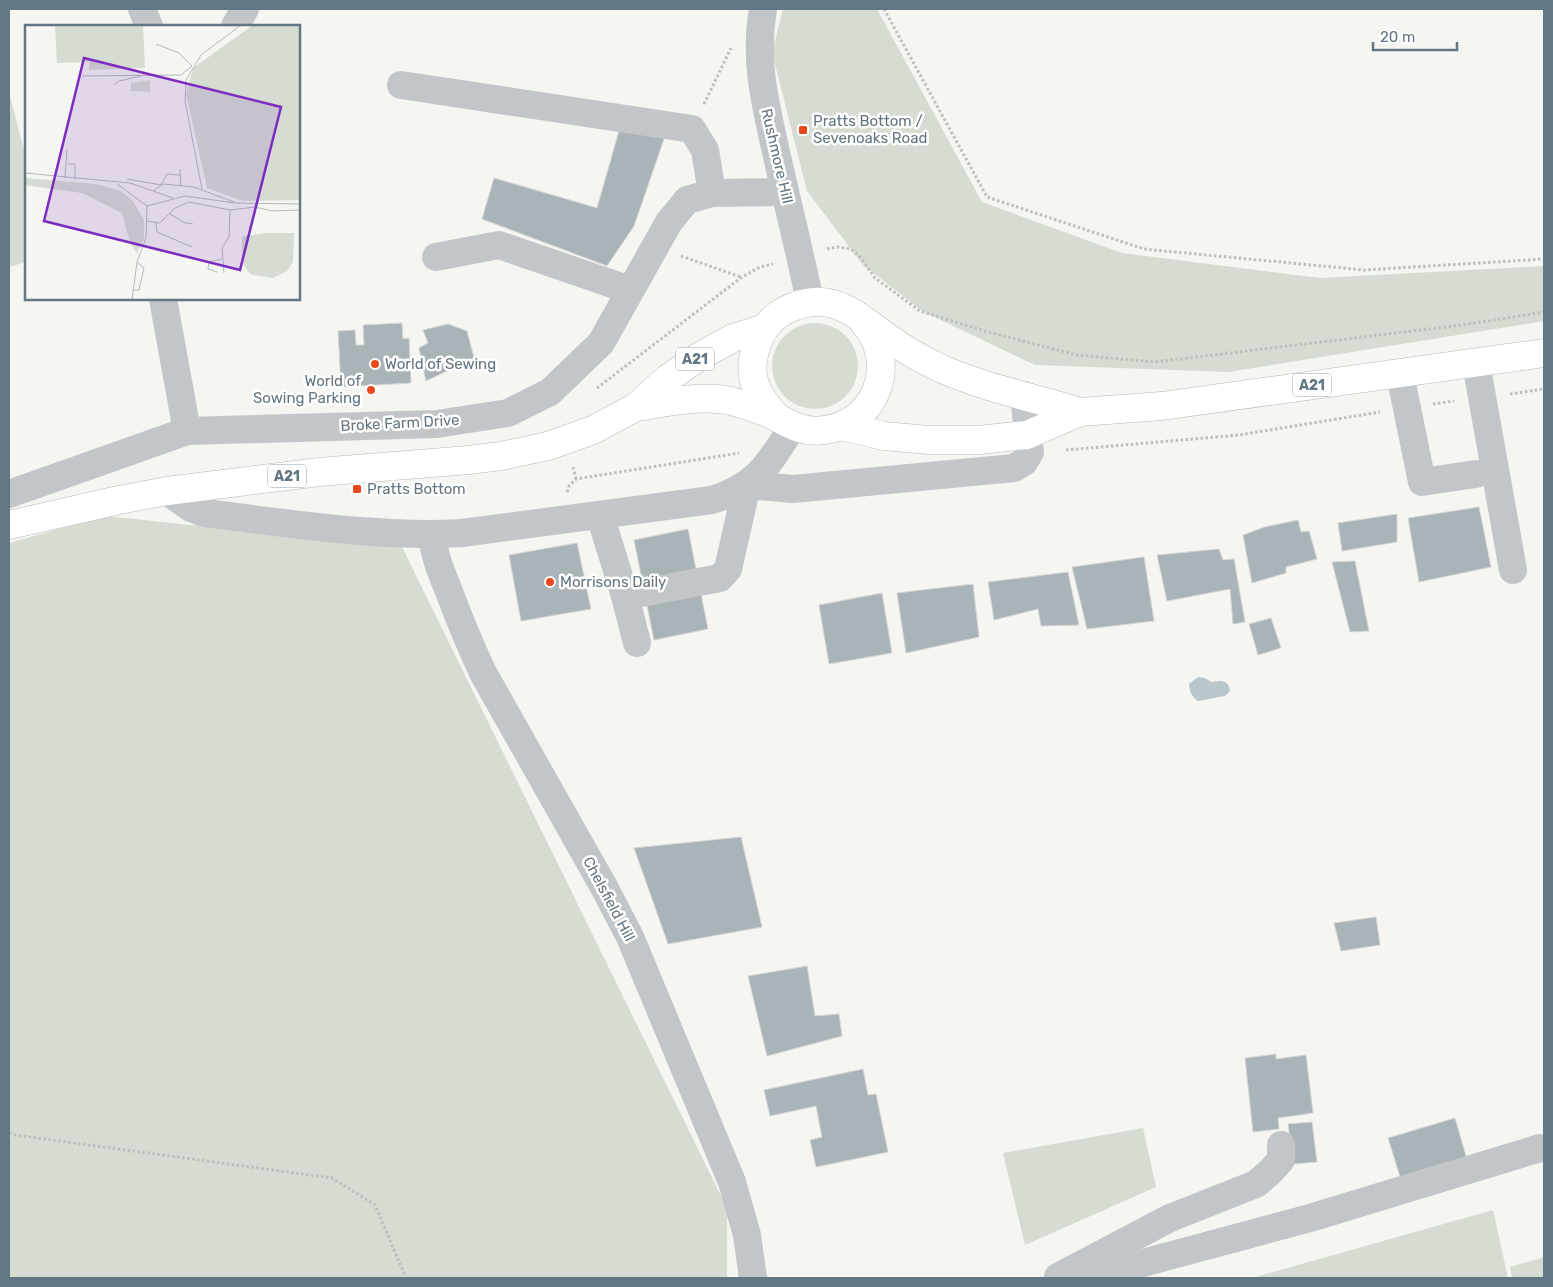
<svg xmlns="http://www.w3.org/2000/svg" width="1553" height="1287" viewBox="0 0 1553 1287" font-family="Rubik,sans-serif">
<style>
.green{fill:#d6dcd2}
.water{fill:#b9c7cb}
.building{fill:#aab3b8;stroke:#d6d6d4}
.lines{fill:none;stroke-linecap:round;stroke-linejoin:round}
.highway-casing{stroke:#b5b8bb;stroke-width:29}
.path{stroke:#bcbec0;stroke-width:3;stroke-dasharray:2.5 2.5;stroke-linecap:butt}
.minor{stroke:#c2c6c9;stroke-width:28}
.highway{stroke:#fff;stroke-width:28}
.poi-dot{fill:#ea471c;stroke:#fff;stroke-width:2}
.labels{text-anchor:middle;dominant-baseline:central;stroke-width:5;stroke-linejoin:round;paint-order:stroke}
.shield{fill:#fff;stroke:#929fa8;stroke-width:1}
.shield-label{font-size:14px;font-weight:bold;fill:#637683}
.poi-label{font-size:15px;fill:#637683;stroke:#fff;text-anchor:start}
.street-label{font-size:15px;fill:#637683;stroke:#fff}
.inset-road{fill:none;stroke:#b2babe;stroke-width:1}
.view{fill:#7b2cbf;fill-opacity:0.15;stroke:#7b2cbf;stroke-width:2.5}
.inset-edge{fill:none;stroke:#637683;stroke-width:2.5}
</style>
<rect width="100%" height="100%" fill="#f5f5f1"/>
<!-- green -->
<g class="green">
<polygon points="783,9 877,9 982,202 1122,253 1320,278 1544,266 1544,321 1229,372 1035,365 924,312 863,265 807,191 772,52"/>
<polygon points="9,92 26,158 26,262 9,267"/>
<circle cx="815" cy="366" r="43"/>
<polygon points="105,516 402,547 727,1208 727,1278 9,1278 9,543"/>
<polygon points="1143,1128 1156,1187 1025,1245 1003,1153"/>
<polygon points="1493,1210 1508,1278 1252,1278"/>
<polygon points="1544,1257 1544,1278 1512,1278 1510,1267"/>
</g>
<!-- water -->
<path class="water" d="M1198 677 1205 678 1211 682C1221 680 1229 680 1230 691L1225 696 1198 701C1191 696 1190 692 1189 684Z"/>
<!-- building -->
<g class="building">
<polygon points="621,124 665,136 634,226 607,266 482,219 494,178 597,208"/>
<polygon points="402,323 403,339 409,338 411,383 341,387 338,331 355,330 356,345 364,345 363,325"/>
<polygon points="448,324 467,331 474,358 426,381 419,348 428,343 423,330"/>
<polygon points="1479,507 1491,567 1419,582 1408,518"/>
<polygon points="1397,514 1397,542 1342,551 1338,523"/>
<polygon points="1298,520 1301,532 1309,531 1317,559 1286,567 1286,573 1252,583 1243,535 1265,527"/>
<polygon points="688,529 708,629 654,640 634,540"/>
<polygon points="577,543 591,609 521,621 509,555"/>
<polygon points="1219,549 1223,560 1234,559 1245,622 1233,624 1230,589 1167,601 1157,555"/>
<polygon points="1144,557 1154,621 1087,629 1072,567"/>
<polygon points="1355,561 1369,631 1350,632 1332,562"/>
<polygon points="1068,572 1079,625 1041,626 1038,609 994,620 988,582"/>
<polygon points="973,584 979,637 906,653 897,593"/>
<polygon points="882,593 892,653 829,664 819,605"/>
<polygon points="1271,618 1281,648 1258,655 1249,624"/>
<polygon points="741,837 762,927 668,944 634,848"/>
<polygon points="1376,917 1380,945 1341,951 1334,923"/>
<polygon points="807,966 815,1016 839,1014 842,1036 767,1056 748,976"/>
<polygon points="1276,1054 1276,1059 1306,1055 1313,1113 1278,1118 1279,1129 1253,1132 1245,1058"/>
<polygon points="863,1069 868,1095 876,1094 888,1152 816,1167 810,1140 822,1137 816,1106 770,1116 764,1090"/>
<polygon points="1455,1118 1468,1163 1402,1183 1388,1138"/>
<polygon points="1312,1122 1317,1162 1293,1164 1288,1124"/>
</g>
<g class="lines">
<!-- highway casing -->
<g class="highway-casing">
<g id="highway">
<path d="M636 407C666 403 701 394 731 401 746 405 764 411 778 418 793 426 806 433 824 430 877 424 898 363 865 324"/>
<path d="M777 417C762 402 749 383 753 360 756 340 766 321 784 311 831 286 856 316 893 341 908 352 925 361 942 369 986 388 1035 398 1080 412"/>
<polyline points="841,426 884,436 929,440 980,440 1006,437 1027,435 1080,412 1162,406 1544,353"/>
<polyline points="9,525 119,500 167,491 319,472 469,460 501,456 548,446 593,430 636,407 667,379 700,356 733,338 765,328"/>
</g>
</g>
<!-- path -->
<g class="path">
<polyline points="884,9 987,197 1144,249 1364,270 1544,259"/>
<polyline points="704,104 731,48"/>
<polyline points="827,249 837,247 851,249 861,258 875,278 920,311 988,332 1077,355 1155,362 1462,325 1544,312"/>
<polyline points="681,256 741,277"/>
<polyline points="597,388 742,277 760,267 773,264"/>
<polyline points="1510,394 1544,389"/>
<polyline points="1433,404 1454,401"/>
<polyline points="1066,450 1239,435 1380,412"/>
<polyline points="573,467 576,479"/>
<polyline points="567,492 569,486 576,479 739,453"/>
<polyline points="9,1133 15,1135 332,1178 375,1205 406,1278"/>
</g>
<!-- minor -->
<g class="minor">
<polyline points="142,9 149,26"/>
<path d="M763 9C754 60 765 102 776 152 787 202 800 252 810 302"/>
<polyline points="235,26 245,9"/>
<polyline points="401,85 692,129 705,150 712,193"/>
<polyline points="436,257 499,245 630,290"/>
<polyline points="163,299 187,431"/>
<polyline points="1476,363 1513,570"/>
<polyline points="1400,374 1422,482 1476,474"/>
<path d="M167 491 191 508 204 513C288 523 378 538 462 533L712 500C757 486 769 464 793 426"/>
<polyline points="9,494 187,431 437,424 508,413 550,392 601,343 669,222 687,200 712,193 785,192"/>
<polyline points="600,515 625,596 637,643"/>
<path d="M432 535C434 556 442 574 450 594 460 621 471 647 483 673L604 887 630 937 732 1182 747 1235 753 1278"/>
<polyline points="625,596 720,578 728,569 747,485 793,489 1014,468 1024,462 1030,452 1024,395"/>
<polyline points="1058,1277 1170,1218 1256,1184 1270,1172 1281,1160 1281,1145"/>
<polyline points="1087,1278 1310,1218 1540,1148"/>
</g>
<!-- highway -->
<use href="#highway" class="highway"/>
</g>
<!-- markers -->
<g class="poi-dot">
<rect x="798" y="125" width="10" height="10" rx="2.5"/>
<circle cx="375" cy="364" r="5"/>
<circle cx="371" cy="390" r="5"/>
<rect x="352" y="484" width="10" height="10" rx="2.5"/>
<circle cx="550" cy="582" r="5"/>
</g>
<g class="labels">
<!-- shield labels -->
<g class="shield">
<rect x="676" y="347.5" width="38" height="23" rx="4"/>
<rect x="1293" y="373.5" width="38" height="23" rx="4"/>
<rect x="268" y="464.5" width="38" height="23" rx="4"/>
</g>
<g class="shield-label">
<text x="695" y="359">A21</text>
<text x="1312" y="385">A21</text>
<text x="287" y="476">A21</text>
</g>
<!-- poi labels -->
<g class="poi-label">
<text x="813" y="121">Pratts Bottom /<tspan x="813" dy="17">Sevenoaks Road</tspan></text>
<text x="385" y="364">World of Sewing</text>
<text x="361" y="381" text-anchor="end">World of<tspan x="361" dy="17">Sowing Parking</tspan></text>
<text x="367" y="489">Pratts Bottom</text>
<text x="560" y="582">Morrisons Daily</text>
</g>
<!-- street labels -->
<g class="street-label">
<text transform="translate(777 156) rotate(77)">Rushmore Hill</text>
<text transform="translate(400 423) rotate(-3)">Broke Farm Drive</text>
<text transform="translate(609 899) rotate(62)">Chelsfield Hill</text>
</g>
</g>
<!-- overview -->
<g transform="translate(25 25)">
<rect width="275" height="275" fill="#f5f5f1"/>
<path d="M30 0H118L120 43 64 45V37L32 38ZM228 0H275V175L218 176 182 163 161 69 168 43ZM125 55V67L106 66V58ZM0 153 71 159 96 166 108 176 119 195V214L112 228 105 218 97 188 57 168 0 160ZM243 208H269L268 237 262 246 248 253 225 249 217 237V211Z" fill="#d6dcd2"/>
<path class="inset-road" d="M57 51 156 50 167 41 154 28 131 19M89 60 94 56 116 51M43 139H50V154M155 144 156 161M0 148 105 158 148 173M40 153 42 125M102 154 136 160 142 149 155 150M92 159 122 181 160 171 210 178 275 179M177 164 160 76 161 55 176 30 216 0M128 166 138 159 169 162 209 177M145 189 160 198 168 199M122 196 135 198 150 183 164 177 205 185 230 182 247 186 275 185M131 198 132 207 167 222M192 247 183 244 184 237 197 234M199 248 197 223 204 212 205 185M108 265H114L119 243 112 237M107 275 112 237 121 213 122 181"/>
<path class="view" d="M59 33 256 82 215 245 19 196Z"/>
<rect width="275" height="275" class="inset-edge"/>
</g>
<!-- border -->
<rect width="1553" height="1287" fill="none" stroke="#637683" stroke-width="20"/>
<!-- scale -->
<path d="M1373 42v8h84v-8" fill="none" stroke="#637683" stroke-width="2.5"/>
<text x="1380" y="42" font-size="15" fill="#637683" stroke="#ffffff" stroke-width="4" paint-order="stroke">20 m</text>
</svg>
